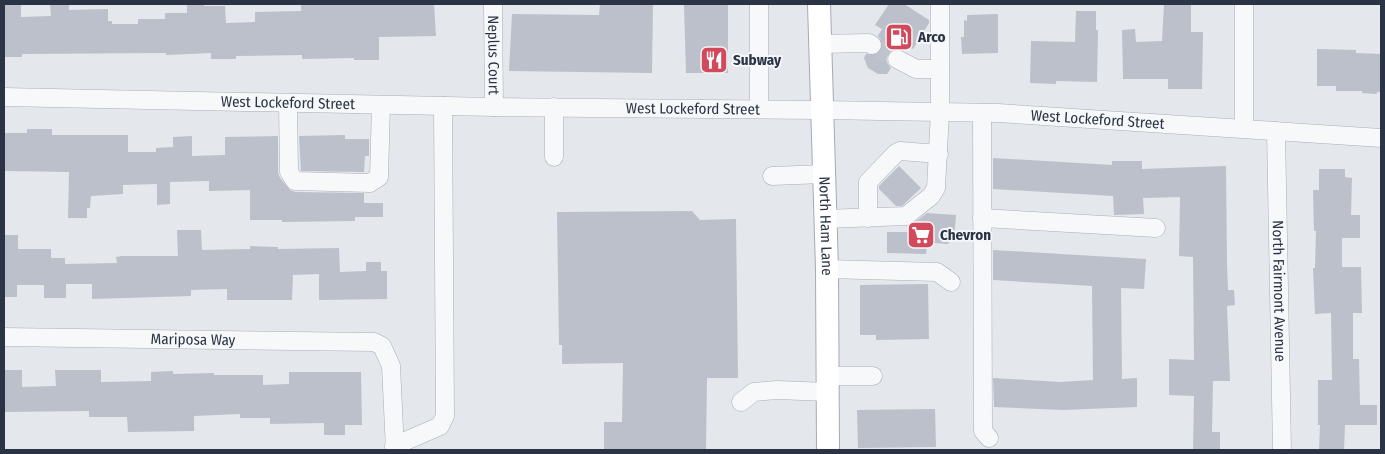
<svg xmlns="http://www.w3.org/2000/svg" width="1385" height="454" viewBox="0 0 1385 454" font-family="'Fira Sans Condensed',sans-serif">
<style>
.building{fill:#bbc0ca}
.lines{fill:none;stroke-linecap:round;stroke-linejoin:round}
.minor-tunnel{stroke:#bfc3cb;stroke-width:18;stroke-dasharray:18 9;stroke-linecap:butt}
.minor-casing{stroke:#a9aeb7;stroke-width:19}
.major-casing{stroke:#a3abb8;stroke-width:24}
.minor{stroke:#f7f8fa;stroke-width:18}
.major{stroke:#fff;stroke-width:22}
.labels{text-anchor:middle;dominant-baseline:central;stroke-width:4;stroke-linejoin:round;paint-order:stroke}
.poi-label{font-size:15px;font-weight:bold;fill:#2b3445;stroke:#f4f6f9;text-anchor:start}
.street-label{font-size:15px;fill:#2b3445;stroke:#f4f6f9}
</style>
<rect width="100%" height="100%" fill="#e4e7ec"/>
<!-- building -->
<g class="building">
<polygon points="4,4 21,4 21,17 51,16 50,4 69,4 69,10 108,9 108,21 112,21 112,24 138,24 138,19 165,19 165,13 187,13 187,4 204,4 204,6 225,6 226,23 255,22 255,12 301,11 301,4 434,4 436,36 379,37 379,60 354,60 354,58 302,59 302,55 236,56 236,59 211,59 211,53 166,55 166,53 22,54 22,57 4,57"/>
<polygon points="600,4 653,5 652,73 509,71 512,14 599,15"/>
<polygon points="684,4 728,4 728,73 686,73"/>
<polygon points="889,4 904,4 929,20 929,23 913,49 905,46 903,50 897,48 891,50 886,59 888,64 891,68 887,74 878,74 868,68 864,58 866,54 876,55 881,50 882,41 878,36 882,29 875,25"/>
<polygon points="1164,4 1191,4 1191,32 1203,32 1202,89 1168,89 1168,79 1123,79 1122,30 1135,29 1136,42 1162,41"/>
<polygon points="1076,11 1096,11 1096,30 1098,30 1097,82 1056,81 1056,84 1030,83 1031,41 1075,42"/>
<polygon points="998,14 998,53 962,54 961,37 964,37 964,20 967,21 967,15"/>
<polygon points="1317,49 1356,50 1356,53 1381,54 1381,92 1377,92 1377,94 1362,93 1362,91 1336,91 1336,86 1317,86"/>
<polygon points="27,129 52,129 52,135 128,135 128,152 156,152 156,148 173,147 173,137 192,136 192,156 225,155 225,137 278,136 278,173 280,178 290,190 295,192 364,193 364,203 383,203 383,217 355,217 355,221 282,222 282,220 250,220 250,190 209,191 209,181 170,182 170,204 157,205 157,184 123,185 123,194 91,196 90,208 87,208 87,218 68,218 69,172 4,171 4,133 27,133"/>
<polygon points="345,135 345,139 369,139 369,156 365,156 364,172 301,171 299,136"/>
<polygon points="993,158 1112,165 1112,161 1142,161 1142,169 1226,166 1227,264 1228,290 1234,290 1235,305 1227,306 1230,381 1213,381 1212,432 1220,432 1220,450 1193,450 1194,396 1169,395 1169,359 1194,360 1193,257 1179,256 1180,197 1143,198 1144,214 1114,215 1113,196 993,189"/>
<polygon points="899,166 921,188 902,206 896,206 879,189 879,186"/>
<polygon points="1319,169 1345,169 1345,177 1352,178 1351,215 1360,215 1360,238 1342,238 1342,267 1361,267 1362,313 1353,313 1353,359 1359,359 1360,405 1377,405 1377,425 1345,425 1344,450 1319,450 1320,425 1318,425 1318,380 1332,380 1331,313 1315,314 1313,268 1315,268 1316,231 1314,231 1313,190 1319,190"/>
<polygon points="692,211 700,220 736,219 738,378 707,378 706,450 604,450 604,422 622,422 623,363 562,364 562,345 559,345 557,212"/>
<polygon points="927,213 956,215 954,239 947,244 934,243 928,237 926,254 887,253 887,232 923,232 914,223"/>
<polygon points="177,230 201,230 202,250 250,249 250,246 278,247 278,249 339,248 340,272 366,271 366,262 381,262 381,271 387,271 387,299 319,300 319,274 293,275 292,300 227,300 227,289 191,290 191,296 92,299 92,284 66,284 66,298 44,298 44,285 17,285 17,297 4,297 4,235 18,235 18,249 51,249 51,258 65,258 65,264 117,263 116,257 122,256 178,256"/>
<polygon points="993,250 1146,259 1144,289 1121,288 1122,379 1137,378 1137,407 1063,410 994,407 993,378 1060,382 1093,380 1092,286 993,280"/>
<polygon points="928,284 929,339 876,340 876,335 860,335 860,285"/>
<polygon points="4,370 22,370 22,387 56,386 55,370 101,370 101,382 151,381 151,372 173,371 173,374 214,373 214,375 263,375 263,385 289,384 289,372 361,372 362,425 345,425 345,435 324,435 324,423 270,424 270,418 240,418 240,414 194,416 194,431 128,432 127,417 89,417 89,411 4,412"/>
<polygon points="935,409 936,447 858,448 857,410"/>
</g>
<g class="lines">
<!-- minor-tunnel -->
<polyline class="minor-tunnel" points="872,45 897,59"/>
<!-- minor casing -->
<g class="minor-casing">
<g id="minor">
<path id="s1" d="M493 4 494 107"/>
<polyline points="759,4 759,109"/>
<polyline points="820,44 869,43 872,45"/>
<polyline points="897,59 916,69 940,69"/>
<path id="s2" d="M4 97 494 107 822 110 998 113 1381 138"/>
<polyline points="288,103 289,172 295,181 370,183 379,177 381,105"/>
<polyline points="554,107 554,157"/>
<polyline points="982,113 983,431 989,438"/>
<polyline points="1244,128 1244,4"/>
<path id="s3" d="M1276 131 1282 450"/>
<polyline points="772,176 824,174"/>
<polyline points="868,218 868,182 896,153 900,151 939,154"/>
<polyline points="982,218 1156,228"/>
<polyline points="825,219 906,216 931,196 936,188 940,112 940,4"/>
<polyline points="827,269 937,272 951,282"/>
<path id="s4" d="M4 337 374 342 382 346 391 366 395 450"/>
<polyline points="828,376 873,376"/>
<polyline points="741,402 754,392 777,390 828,392"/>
<polyline points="394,446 440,426 445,416 443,106"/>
</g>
</g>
<!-- major casing -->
<g class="major-casing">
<g id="major">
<path id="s5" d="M819 4 827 269 828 450"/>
</g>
</g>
<!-- minor -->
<use href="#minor" class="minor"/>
<!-- major -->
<use href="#major" class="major"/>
</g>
<!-- icons -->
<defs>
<g id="fuel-square" transform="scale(1.4375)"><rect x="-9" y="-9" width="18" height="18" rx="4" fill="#d1495b" stroke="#f4f6f9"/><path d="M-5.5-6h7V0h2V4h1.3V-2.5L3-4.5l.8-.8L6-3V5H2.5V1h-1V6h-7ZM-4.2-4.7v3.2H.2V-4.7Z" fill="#fff"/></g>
<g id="restaurant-square" transform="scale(1.4375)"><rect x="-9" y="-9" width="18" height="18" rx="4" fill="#d1495b" stroke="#f4f6f9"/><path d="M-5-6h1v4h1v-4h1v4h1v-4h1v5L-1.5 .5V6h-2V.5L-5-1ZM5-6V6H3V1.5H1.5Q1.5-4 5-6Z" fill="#fff"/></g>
<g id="supermarket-square" transform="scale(1.4375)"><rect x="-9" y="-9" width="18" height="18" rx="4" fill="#d1495b" stroke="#f4f6f9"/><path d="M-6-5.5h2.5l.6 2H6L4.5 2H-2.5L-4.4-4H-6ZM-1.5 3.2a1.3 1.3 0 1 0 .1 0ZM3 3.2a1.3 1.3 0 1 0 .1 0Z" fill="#fff"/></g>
</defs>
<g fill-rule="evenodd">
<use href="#fuel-square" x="899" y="37"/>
<use href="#restaurant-square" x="714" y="60"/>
<use href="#supermarket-square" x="921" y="235"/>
</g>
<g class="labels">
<!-- poi labels -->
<g class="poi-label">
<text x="918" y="37">Arco</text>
<text x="733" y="60">Subway</text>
<text x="940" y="235">Chevron</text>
</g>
<!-- street labels -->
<g class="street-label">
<text stroke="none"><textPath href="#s1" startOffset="51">Neplus Court</textPath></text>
<text stroke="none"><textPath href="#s2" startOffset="284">West Lockeford Street</textPath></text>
<text stroke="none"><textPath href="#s2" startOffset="689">West Lockeford Street</textPath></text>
<text stroke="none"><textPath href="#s2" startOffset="1094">West Lockeford Street</textPath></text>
<text stroke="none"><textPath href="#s5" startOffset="222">North Ham Lane</textPath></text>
<text stroke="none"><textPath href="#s3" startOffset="160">North Fairmont Avenue</textPath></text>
<text stroke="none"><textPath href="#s4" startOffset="189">Mariposa Way</textPath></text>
</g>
</g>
<!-- border -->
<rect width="1385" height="454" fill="none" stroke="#2b3445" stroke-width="10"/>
</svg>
